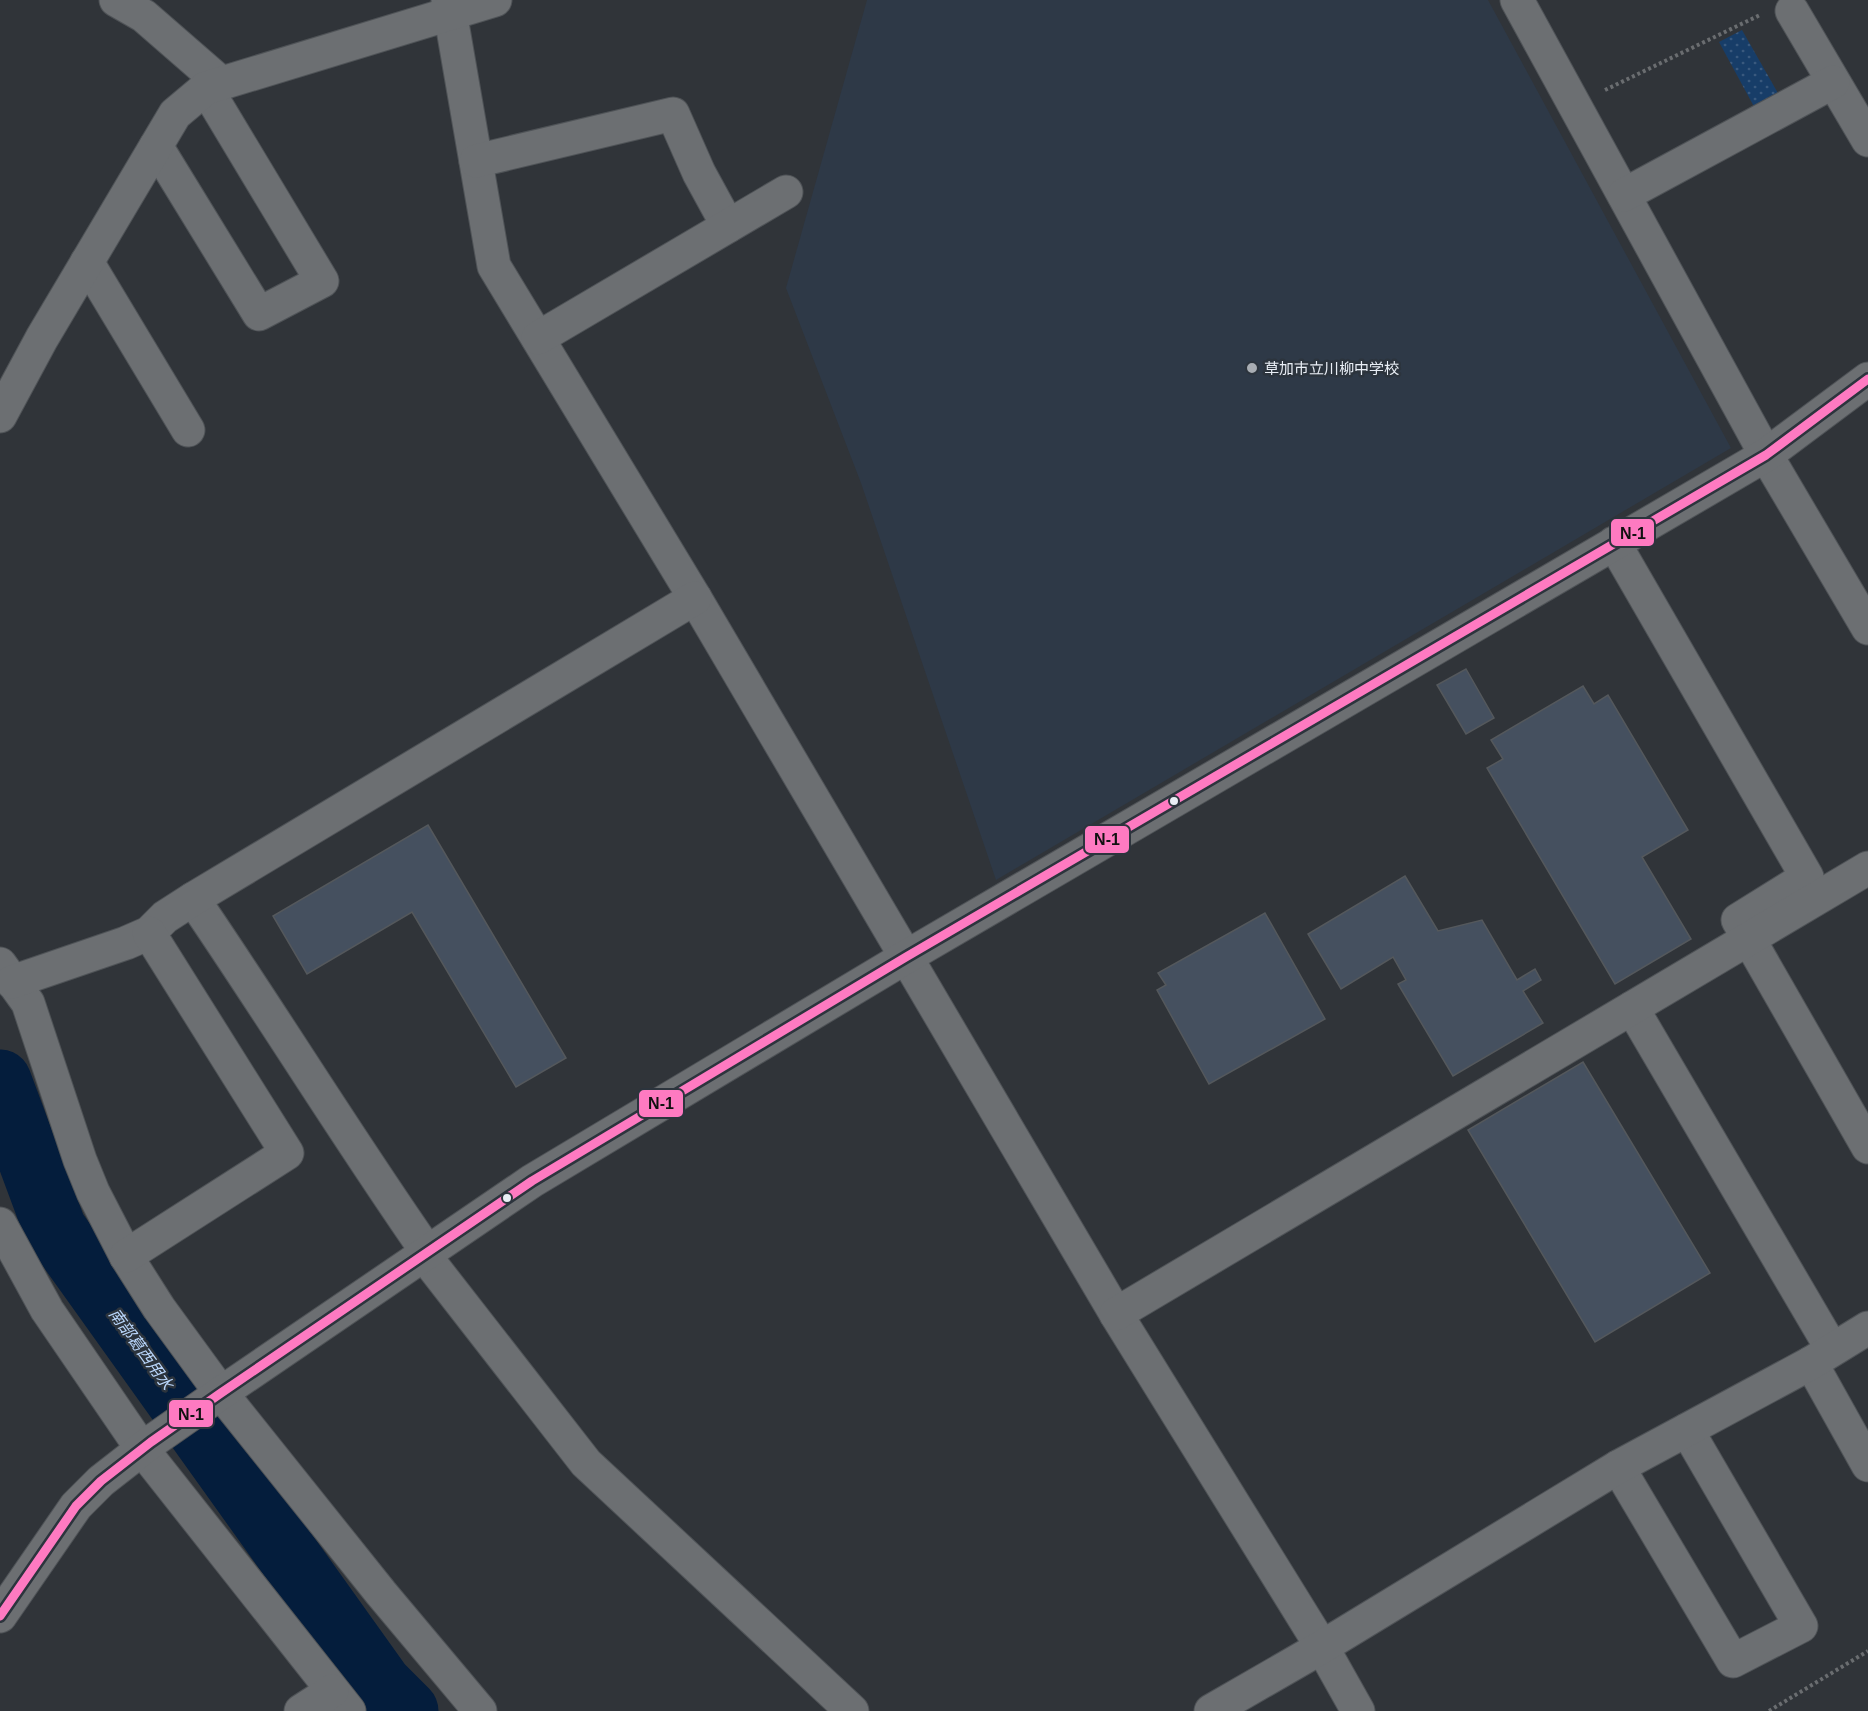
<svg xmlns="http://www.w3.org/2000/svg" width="1868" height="1711" viewBox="0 0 1868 1711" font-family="Helvetica,'Noto Sans JP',sans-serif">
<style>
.built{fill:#2e3947}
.park{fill:url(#park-dots)}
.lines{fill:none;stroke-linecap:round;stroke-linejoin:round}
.river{stroke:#041d3c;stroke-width:63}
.building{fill:#45505f;stroke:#54585c;stroke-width:1.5}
.minor-casing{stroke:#4f5357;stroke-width:35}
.path{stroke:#6a6d70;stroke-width:4;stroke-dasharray:3 3;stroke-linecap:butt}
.minor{stroke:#6c6f72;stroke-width:33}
.bus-1-casing{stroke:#2c343d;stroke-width:14}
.bus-1{stroke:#fe7ac1;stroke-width:9}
.poi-dot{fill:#a8adb3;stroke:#2c343d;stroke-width:2}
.bus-dot{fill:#e9eef5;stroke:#2c343d;stroke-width:2}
.labels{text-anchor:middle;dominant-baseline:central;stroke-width:5;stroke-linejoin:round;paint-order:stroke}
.poi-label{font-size:15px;fill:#e9eef5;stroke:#2c343d;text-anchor:start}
.water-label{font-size:16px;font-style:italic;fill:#b9d6fb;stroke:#2c343d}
.line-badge{stroke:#2c343d;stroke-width:2}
.pale-badge-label{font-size:16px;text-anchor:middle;font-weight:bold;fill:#111}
</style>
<defs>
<pattern id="park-dots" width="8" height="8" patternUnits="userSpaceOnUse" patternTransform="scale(1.5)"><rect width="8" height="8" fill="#173d68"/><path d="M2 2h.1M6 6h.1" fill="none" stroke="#39597e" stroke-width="1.8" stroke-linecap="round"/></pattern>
</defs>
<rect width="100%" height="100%" fill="#303439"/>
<!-- built -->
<polygon class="built" points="867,0 1488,0 1731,448 996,880 861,483 786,288"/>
<!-- park -->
<polygon class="park" points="1742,30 1783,102 1758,114 1719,42"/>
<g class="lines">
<!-- river -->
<polyline class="river" points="0,1081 55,1229 381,1685 407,1711"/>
</g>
<!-- building -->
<g class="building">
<polygon points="1466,669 1494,718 1466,734 1437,685"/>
<polygon points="1583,686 1594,704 1608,695 1688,830 1642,857 1691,939 1615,984 1487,768 1503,759 1491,740"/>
<polygon points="428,825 566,1058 516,1087 412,912 307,974 273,916"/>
<polygon points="1405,876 1438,931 1482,920 1517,980 1535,969 1541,980 1523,991 1543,1023 1453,1076 1398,984 1406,980 1393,957 1341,989 1308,934"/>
<polygon points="1265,913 1325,1019 1209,1084 1157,990 1166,985 1158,973"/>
<polygon points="1583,1062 1710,1273 1595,1342 1468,1130"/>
</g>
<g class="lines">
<!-- minor casing -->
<g class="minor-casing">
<g id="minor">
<polyline points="116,0 144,16 221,83"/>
<polyline points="448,0 494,266 695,598 1116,1314 1322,1647 1358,1711"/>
<polyline points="1517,0 1766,455 1868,628"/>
<polyline points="1792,11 1868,140"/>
<polyline points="156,146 259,314 322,281 206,88"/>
<polyline points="476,161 673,114 699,173 728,226"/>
<polyline points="1624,195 1833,82"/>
<polyline points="87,262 188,430"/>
<polyline points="538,338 786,192"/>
<polyline points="0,416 42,338 175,114 206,88 495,0"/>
<polyline points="1614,543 1807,877 1738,920 1868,1147"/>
<path d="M193 899C273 1016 347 1137 428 1253"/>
<polyline points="0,964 28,1003 80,1160 93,1192 126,1256 159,1308 221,1393 381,1593 480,1711"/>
<polyline points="12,982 126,943 149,933 165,917 193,899 695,598"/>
<polyline points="1632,1008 1832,1349"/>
<polyline points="0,1224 47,1310 142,1449 349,1711"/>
<polyline points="424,1255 586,1463 852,1711"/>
<polyline points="126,1256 287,1153 149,933"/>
<polyline points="1116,1314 1868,868"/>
<polyline points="1811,1363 1868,1465"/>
<polyline points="1618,1467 1733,1661 1801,1626 1687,1430"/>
<polyline points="0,1616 76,1506 101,1481 151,1442 221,1393 532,1181 906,957 1766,455 1868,379"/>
<polyline points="301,1711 332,1691"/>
<polyline points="1211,1711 1322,1647 1618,1467 1811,1363 1868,1328"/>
</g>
</g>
<!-- path -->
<g class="path">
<polyline points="1605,90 1760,15"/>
<polyline points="1769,1711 1868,1651"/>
</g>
<!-- minor -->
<use href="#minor" class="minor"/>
<!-- bus-1 casing -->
<g class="bus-1-casing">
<polyline id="bus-1" points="0,1616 76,1506 101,1481 151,1442 221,1393 532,1181 906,957 1766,455 1868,379"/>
</g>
<!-- bus-1 -->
<use href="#bus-1" class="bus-1"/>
</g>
<!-- markers -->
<circle class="poi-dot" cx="1252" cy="368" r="6"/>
<g class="bus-dot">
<circle cx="1174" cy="801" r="5"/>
<circle cx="507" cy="1198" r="5"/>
</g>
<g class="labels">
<!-- poi labels -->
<g class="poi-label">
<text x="1264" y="368">草加市立川柳中学校</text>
</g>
<!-- water labels -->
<g class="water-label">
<text transform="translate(141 1349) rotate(54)">南部葛西用水</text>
</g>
</g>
<g class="line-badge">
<rect x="1610" y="518" width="45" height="29" rx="6" fill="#fe7ac1"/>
<rect x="1084" y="825" width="46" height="29" rx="6" fill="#fe7ac1"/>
<rect x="638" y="1089" width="46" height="29" rx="6" fill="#fe7ac1"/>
<rect x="168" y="1399" width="46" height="29" rx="6" fill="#fe7ac1"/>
</g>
<g class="pale-badge-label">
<text x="1633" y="539">N-1</text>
<text x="1107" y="845">N-1</text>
<text x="661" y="1109">N-1</text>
<text x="191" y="1420">N-1</text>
</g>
</svg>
